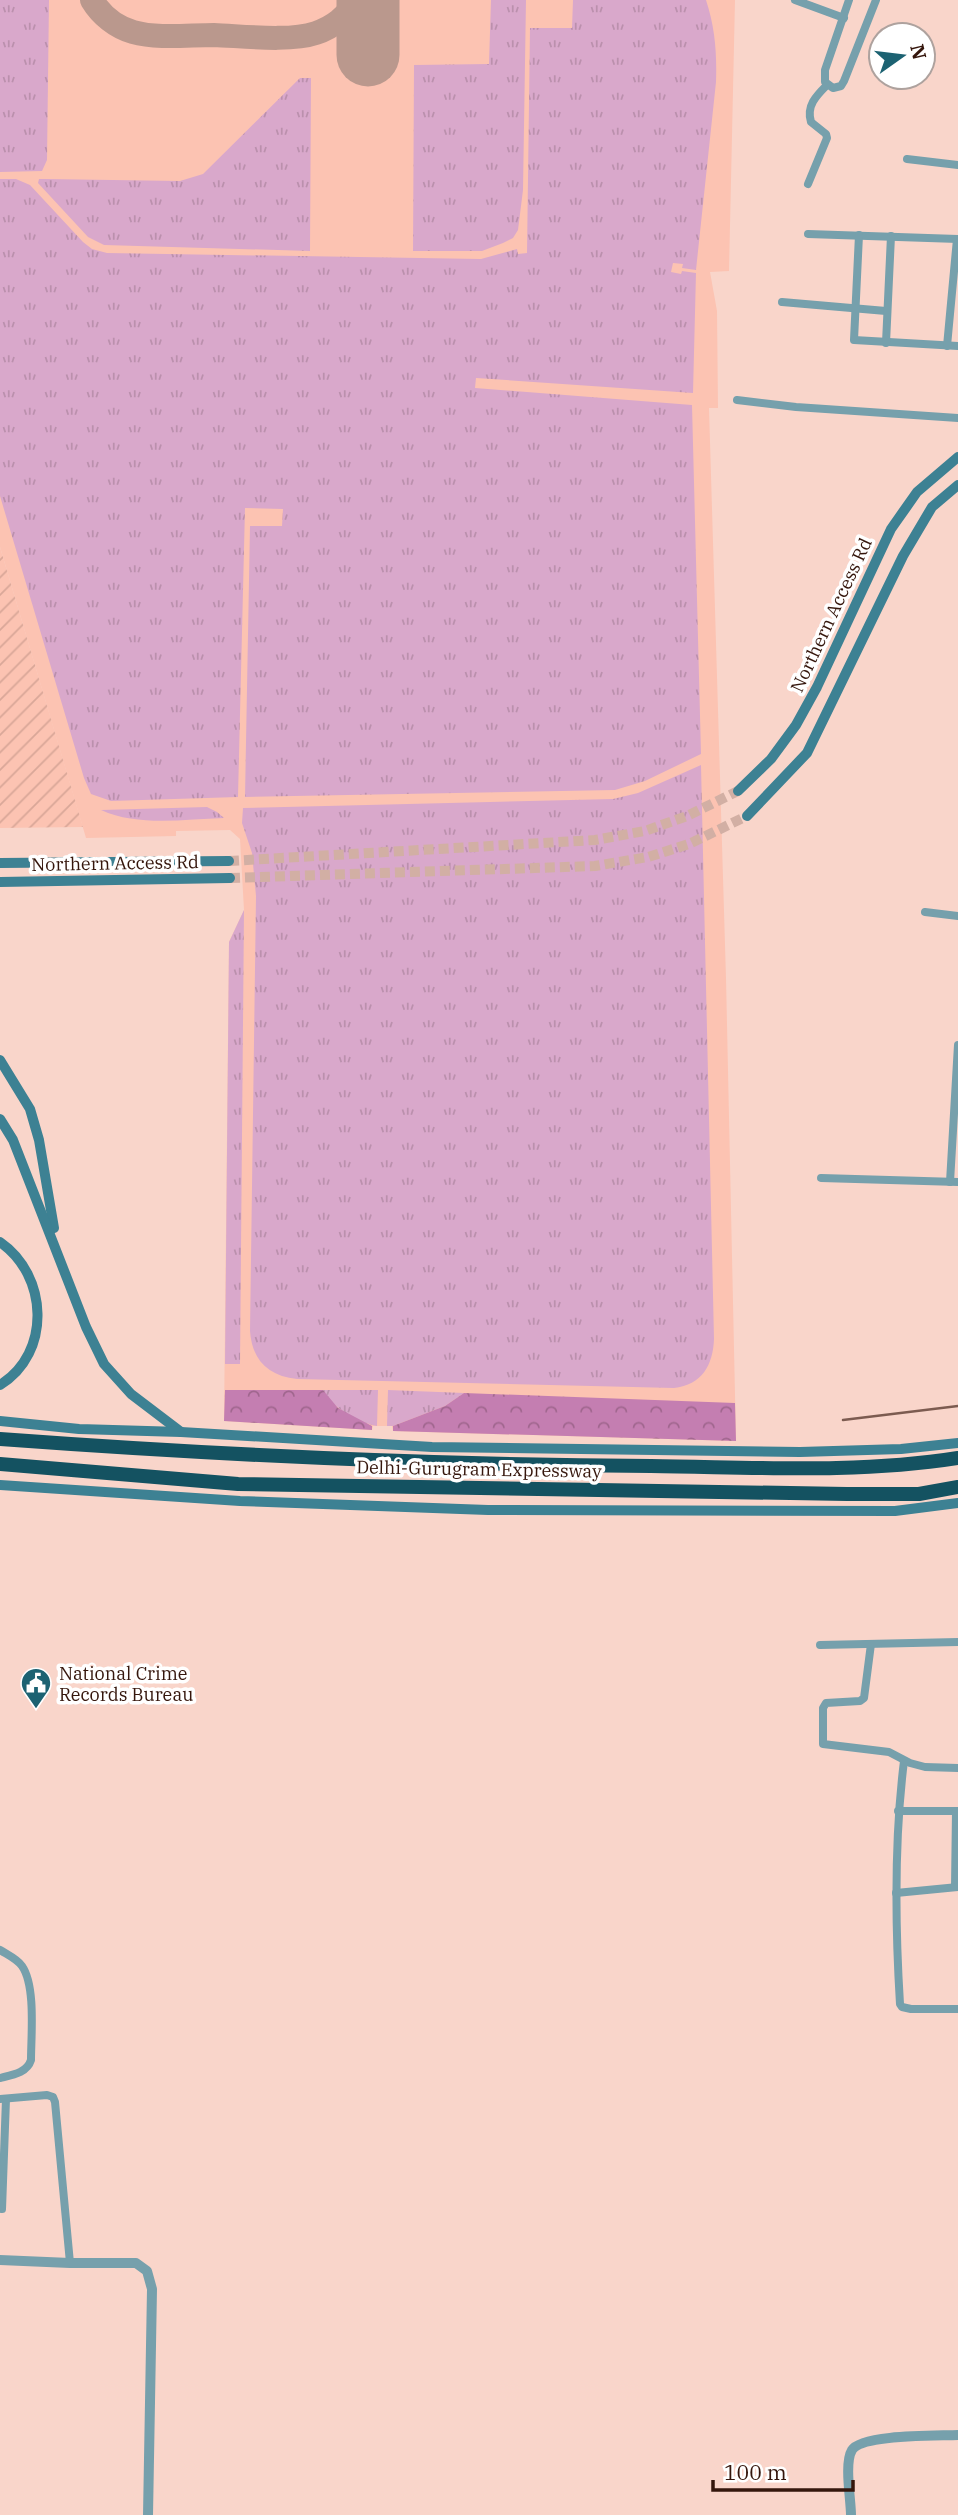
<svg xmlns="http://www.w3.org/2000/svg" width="958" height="2515" viewBox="0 0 958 2515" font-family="'IBM Plex Serif',serif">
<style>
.built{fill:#fcc3b2}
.industrial{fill:url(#industrial-furrows)}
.grass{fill:url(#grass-tufts)}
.forest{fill:url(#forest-crowns)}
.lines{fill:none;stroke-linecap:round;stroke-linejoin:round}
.taxiway{stroke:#ba988d;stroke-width:24}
.runway{stroke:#ba988d;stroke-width:63}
.secondary-tunnel{stroke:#d2afa4;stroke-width:10;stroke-dasharray:10 5;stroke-linecap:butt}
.minor{stroke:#76a0ac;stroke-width:8}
.tertiary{stroke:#76a0ac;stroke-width:10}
.secondary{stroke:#3d8193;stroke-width:10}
.motorway{stroke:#145261;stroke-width:14}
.rail{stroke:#7c5b50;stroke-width:2.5}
.labels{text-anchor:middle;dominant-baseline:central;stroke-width:7;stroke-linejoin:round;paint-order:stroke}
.street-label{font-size:18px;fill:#35160c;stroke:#fff}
.poi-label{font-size:18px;fill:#35160c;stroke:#fff;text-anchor:start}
</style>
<defs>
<pattern id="industrial-furrows" width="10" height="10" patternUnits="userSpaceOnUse" patternTransform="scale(1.75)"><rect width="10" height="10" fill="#fcc3b2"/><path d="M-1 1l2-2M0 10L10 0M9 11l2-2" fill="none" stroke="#d9a798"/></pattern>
<pattern id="grass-tufts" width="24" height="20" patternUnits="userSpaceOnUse" patternTransform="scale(1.75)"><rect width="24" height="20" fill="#d9a8cb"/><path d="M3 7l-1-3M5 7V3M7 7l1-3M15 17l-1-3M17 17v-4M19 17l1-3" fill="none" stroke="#bb90ad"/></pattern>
<pattern id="forest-crowns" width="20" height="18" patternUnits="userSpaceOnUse" patternTransform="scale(1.75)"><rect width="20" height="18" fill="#c47eb1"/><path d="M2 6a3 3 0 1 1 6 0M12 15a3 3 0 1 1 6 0" fill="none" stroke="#a0668e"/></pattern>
</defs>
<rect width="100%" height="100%" fill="#f9d5ca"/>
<!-- built -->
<polygon class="built" points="0,0 735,0 729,271 710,272 717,311 718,408 709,408 726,978 736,1441 393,1431 392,1426 373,1426 372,1430 357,1429 224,1421 229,942 244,910 240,839 230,830 176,831 176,836 86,838 0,547"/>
<!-- industrial -->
<polygon class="industrial" points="0,547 83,827 0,828"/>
<!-- grass -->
<g class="grass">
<polygon points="0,0 49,0 47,160 42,171 0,172"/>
<polygon points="491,0 526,0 523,190 518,230 513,238 503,243 482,251 413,251 414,65 489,64"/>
<path d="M573 0H706C715 28 717 52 716 82L696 270 682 268 683 264 673 263 671 272 681 274 682 271 696 273 693 393 476 378 475 388 692 405 701 754 645 781 615 790 245 797 250 526H282L283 509 245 508 238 797 111 801 91 794 84 778 0 496V179H16L30 185 83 242 92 249 107 253 481 259 517 249 518 254 527 253 530 28H572Z"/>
<polygon points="300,78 311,78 310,251 104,245 88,237 38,183 39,179 45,179 180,181 203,174"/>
<path d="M701 765 714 1339C713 1365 702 1385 674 1388L297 1379C268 1376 252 1360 250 1331L256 896 252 853 242 823 243 808 613 799 638 793Z"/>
<path d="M207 807 217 812 224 818C185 819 138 827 101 810Z"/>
<polygon points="244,910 240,1364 225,1364 229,942"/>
<path d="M323 1390H378L377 1426C356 1422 333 1408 323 1390Z"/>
<polygon points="388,1390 464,1393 445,1406 393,1426 387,1426"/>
</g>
<!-- forest -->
<g class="forest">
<polygon points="225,1390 323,1390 338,1408 372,1426 372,1430 224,1421"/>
<polygon points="464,1393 735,1403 736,1441 393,1431 393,1426 445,1406"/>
</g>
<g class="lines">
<!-- taxiway -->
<path class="taxiway" d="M92 0C101 15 116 27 133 32 158 39 188 35 214 35 242 36 290 42 316 33 334 27 346 17 357 0"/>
<!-- runway -->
<polyline class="runway" points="368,55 368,0"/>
<!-- secondary-tunnel -->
<g class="secondary-tunnel">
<polyline points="229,861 595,840 645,831 687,816 738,791"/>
<polyline points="230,878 595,866 648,857 689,844 747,816"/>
</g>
<!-- minor -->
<g class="minor">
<polyline points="795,0 844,18"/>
<polyline points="849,0 825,70 825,82 833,88 841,86 844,81 876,0"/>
<polyline points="907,159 958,165"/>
<path d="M808 184 827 138 826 134 811 122C806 106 816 96 827 85"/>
<polyline points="808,234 958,239"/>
<polyline points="859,235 854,340 958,346"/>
<polyline points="782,302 886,311"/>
<polyline points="886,343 891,236"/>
<polyline points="947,346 957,239"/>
<polyline points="737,400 796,407 958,418"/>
<polyline points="925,912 958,916"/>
<polyline points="821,1178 958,1182"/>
<polyline points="950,1182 958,1045"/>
<polyline points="871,1644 864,1698 860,1701 826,1703 823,1708 823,1744 889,1752 910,1763 925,1767 958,1768"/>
<polyline points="820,1645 958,1642"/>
<path d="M904 1761C894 1841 895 1923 900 2004L902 2007 911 2009H958"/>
<polyline points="898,1811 958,1811"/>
<polyline points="955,1887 956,1811"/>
<polyline points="896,1893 958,1887"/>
<path d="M0 1950C8 1955 17 1959 22 1966 36 1986 31 2036 31 2060 27 2073 12 2075 0 2078"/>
<polyline points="0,2099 47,2095 53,2097 55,2102 70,2263"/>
<polyline points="2,2209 6,2099"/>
</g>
<!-- tertiary -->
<g class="tertiary">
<polyline points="0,2260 70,2263 136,2263 147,2271 152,2289 148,2515"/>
<path d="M851 2515C851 2500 844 2463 852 2450 862 2434 938 2436 958 2435"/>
</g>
<!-- secondary -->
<g class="secondary">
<polyline points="738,791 771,759 796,725 817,687 891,529 917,492 958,457"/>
<polyline points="747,816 807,753 903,556 932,507 958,485"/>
<polyline points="0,863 229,861"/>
<polyline points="0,882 230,878"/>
<polyline points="0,1060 30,1109 39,1140 54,1228"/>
<polyline points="0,1119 13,1140 86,1327 104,1364 131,1394 181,1432"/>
<path d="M0 1242C48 1275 52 1353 0 1385"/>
<polyline points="0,1421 79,1429 181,1432 432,1447 800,1452 901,1449 958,1443"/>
<polyline points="0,1485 240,1501 488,1510 895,1511 958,1503"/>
</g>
<!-- motorway -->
<g class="motorway">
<path d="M0 1439C217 1455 434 1465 651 1466 753 1467 857 1474 958 1458"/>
<polyline points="0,1464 238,1484 847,1494 919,1494 958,1487"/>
</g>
<!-- rail -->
<polyline class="rail" points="843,1420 958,1406"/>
</g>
<!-- icons -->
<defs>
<g id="civic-pin" transform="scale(1.575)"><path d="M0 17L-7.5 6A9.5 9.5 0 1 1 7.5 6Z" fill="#1c6272" stroke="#fff"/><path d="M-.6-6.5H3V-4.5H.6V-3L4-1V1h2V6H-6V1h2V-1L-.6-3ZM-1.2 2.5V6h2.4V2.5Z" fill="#fff"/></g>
</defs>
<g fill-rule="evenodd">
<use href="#civic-pin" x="36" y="1683"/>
</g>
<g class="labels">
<!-- street labels -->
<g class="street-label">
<text transform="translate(831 615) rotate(-65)">Northern Access Rd</text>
<text transform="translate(115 863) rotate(-1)">Northern Access Rd</text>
<text transform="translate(479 1469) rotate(1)">Delhi-Gurugram Expressway</text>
</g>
<!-- poi labels -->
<g class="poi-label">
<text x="59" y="1673">National Crime<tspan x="59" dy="21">Records Bureau</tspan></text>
</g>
</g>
<!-- north arrow -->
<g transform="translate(902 56) rotate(76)"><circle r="33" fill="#ffffff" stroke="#aea29e" stroke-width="2"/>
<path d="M0-5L12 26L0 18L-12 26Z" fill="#1c6272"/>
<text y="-10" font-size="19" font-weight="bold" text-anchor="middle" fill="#35160c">N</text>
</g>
<!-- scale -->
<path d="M713 2480v10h140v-10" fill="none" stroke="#35160c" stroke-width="3.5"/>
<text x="724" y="2480" font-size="21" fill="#35160c" stroke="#ffffff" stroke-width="5" paint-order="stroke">100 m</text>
</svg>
